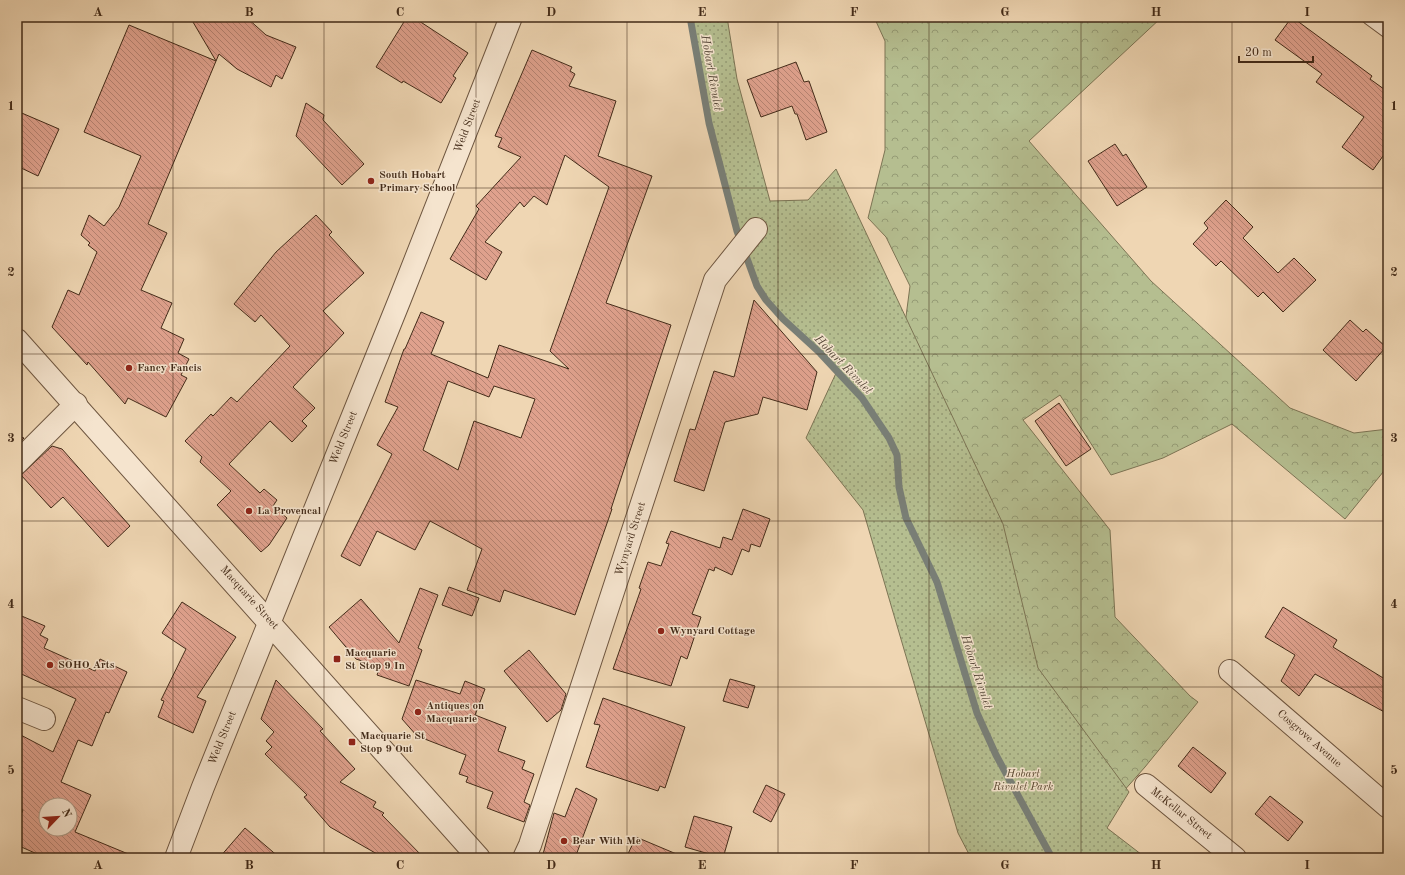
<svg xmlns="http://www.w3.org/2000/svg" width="1405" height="875" viewBox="0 0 1405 875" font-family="'Old Standard TT',serif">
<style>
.forest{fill:url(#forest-crowns);stroke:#7c7454}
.park{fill:url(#park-dots);stroke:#7c7454}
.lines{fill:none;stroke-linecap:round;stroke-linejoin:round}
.stream{stroke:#797f77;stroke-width:7}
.building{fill:url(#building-back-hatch);stroke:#432b19;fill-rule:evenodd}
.service-casing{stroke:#6e5640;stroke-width:16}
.minor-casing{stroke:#6e5640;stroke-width:24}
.tertiary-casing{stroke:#6e5640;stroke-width:24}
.service{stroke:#f5e4ce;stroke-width:14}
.minor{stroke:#f5e4ce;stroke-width:22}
.tertiary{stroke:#f5e4ce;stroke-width:22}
.grid{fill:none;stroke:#432b19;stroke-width:1;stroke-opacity:0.55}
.poi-dot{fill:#8f2418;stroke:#f5e4ce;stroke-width:1.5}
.labels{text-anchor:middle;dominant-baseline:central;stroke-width:3;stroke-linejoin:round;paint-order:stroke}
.street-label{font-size:11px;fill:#432b19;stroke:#f5e4ce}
.poi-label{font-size:11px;font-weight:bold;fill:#432b19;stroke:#f5e4ce;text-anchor:start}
.park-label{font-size:11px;font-style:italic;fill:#5a4831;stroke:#f5e4ce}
.water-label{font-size:12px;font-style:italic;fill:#554738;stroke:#f5e4ce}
.neatline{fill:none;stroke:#432b19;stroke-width:1.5}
.grid-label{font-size:13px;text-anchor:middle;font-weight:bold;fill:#432b19}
</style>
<defs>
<pattern id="forest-crowns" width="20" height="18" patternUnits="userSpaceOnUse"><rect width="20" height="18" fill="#b5be90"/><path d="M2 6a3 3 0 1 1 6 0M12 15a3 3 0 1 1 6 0" fill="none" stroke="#959b75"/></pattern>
<pattern id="park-dots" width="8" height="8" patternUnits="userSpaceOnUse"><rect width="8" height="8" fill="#b5be90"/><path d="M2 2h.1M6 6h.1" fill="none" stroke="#959b75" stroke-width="1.8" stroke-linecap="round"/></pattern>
<pattern id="building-back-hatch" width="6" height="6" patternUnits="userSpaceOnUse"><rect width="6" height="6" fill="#dfa18d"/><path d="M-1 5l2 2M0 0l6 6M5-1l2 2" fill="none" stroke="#b68372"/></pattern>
</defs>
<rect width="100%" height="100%" fill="#efd6b3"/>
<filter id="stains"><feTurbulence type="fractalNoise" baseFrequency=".005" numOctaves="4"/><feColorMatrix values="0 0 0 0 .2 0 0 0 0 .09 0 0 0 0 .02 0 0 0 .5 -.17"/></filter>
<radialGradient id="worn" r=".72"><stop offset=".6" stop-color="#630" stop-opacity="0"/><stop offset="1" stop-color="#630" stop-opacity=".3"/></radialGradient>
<!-- forest -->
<polygon class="forest" points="874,17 1162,17 1029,141 1151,281 1290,408 1354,433 1388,429 1388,466 1345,519 1232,424 1163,458 1111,475 1060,395 1023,420 1110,530 1115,617 1190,696 1198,702 1145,767 1099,819 902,347 910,286 886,237 868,218 885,150 885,41"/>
<!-- park -->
<polygon class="park" points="690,17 727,17 737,79 770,201 808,200 836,169 1003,524 1038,668 1129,792 1107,828 1146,858 971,858 958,833 863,510 806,438 837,371 766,300 749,268 737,231 709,123"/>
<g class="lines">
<!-- stream -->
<polyline class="stream" points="690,17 709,123 737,231 757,286 766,300 783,319 820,353 862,398 889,438 897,455 899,487 906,518 937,582 977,713 996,755 1052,858"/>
</g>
<!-- building -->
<g class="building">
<polygon points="190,17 246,17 266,35 296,47 282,79 276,75 271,87 237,69 219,54 216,61"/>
<polygon points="407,17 413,17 468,53 453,76 456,78 441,103 403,81 402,83 376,67"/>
<polygon points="1292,17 1372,76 1370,79 1388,92 1388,149 1373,170 1342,147 1364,117 1316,82 1322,74 1275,40"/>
<polygon points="129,25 216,61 148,224 167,233 141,290 172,303 161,328 184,339 178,353 189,359 181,375 187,378 166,417 128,398 125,404 88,362 87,365 52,327 68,290 79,295 97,252 88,245 90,243 81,235 89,215 104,226 119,207 141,156 84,132"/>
<path d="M532 50 572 67 570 71 575 74 569 86 616 101 598 156 652 176 606 303 671 325 611 509H612L575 615 504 590 500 602 467 590 482 549 430 521 415 550 377 531 360 566 341 556 392 454 377 445 398 407 385 402 404 349H405L421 312 444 322 431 354 488 378 499 345 569 369 550 351 609 187 565 155 547 205 534 196 524 207 520 202 485 242 502 252 486 280 450 259 479 209 476 206 521 157 498 147 502 138 495 136ZM448 381 489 397 494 386 535 399 521 438 474 421 458 470 423 450Z"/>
<polygon points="796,62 804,82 809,81 827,132 806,140 797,114 795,114 792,106 761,117 747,80"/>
<polygon points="306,103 324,115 323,120 364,164 342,185 296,136"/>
<polygon points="17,111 59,129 38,176 17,166"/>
<polygon points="1115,144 1123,156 1126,154 1147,187 1117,206 1088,161"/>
<polygon points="1226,200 1253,227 1243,238 1278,273 1294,258 1316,280 1283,312 1263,292 1258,297 1221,261 1216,266 1193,244 1208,228 1204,223"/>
<polygon points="316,215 332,232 329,235 364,273 323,311 344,333 293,387 315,408 302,421 307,426 292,442 270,421 229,464 260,493 264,489 277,500 273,506 287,518 269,545 261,552 217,505 231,491 200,462 202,457 185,441 211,414 213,416 231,397 237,402 290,346 261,315 255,322 234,304 276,252"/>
<polygon points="754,300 817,372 807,410 763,397 758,414 725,422 704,491 674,481 690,429 695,430 714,371 734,377"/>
<polygon points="1350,320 1363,332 1366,329 1386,347 1356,381 1323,350"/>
<polygon points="1059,403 1091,449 1066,466 1035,421"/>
<polygon points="17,436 24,438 17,445"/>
<polygon points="52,446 62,449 130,526 108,547 63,497 51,508 21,475"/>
<polygon points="743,509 770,519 760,547 751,544 749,552 742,549 732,575 715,567 714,571 709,569 692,614 701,617 687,659 681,656 671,686 613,669 641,589 639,588 648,562 661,566 669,544 666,543 671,531 720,548 723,537 732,540"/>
<polygon points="449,587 479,598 472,616 442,605"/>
<polygon points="420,588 438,595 418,648 422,650 409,686 377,675 380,667 356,659 329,627 361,599 399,643"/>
<polygon points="182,602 236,637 197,697 206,701 193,733 158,717 164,701 161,700 186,649 162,633"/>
<polygon points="1283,607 1337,640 1333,647 1388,681 1388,714 1315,674 1299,696 1281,681 1295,655 1265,637"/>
<path d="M17 614 45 626 40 635 48 639 44 648 95 671 100 659 127 672 109 713 106 712 92 746 78 740 61 782 91 795 75 832 138 858H46L17 845V824L23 810 17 807V733L53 752 76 699 17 672ZM46 805H70V829H46Z"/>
<polygon points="529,650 566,694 561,710 547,722 504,671"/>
<polygon points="730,679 755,686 748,708 723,701"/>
<polygon points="276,680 323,729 320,731 355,769 340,782 376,802 373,807 384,813 382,815 424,858 384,858 330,827 304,797 307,795 265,754 272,747 266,741 274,732 261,719"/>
<polygon points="416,680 460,694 465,681 485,689 475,715 506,727 498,751 525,761 522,769 534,774 524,802 530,805 524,822 487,808 493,792 466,782 468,777 459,774 466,755 417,736 402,719"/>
<polygon points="603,698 685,727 665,788 660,786 658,791 586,767 600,725 594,724"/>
<polygon points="1193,747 1226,773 1211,793 1178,766"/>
<polygon points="766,785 785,794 771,822 753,812"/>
<polygon points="576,788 597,799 575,858 542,858 554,813 565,817"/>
<polygon points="1270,796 1303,822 1288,841 1255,814"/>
<polygon points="694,816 732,827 723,858 685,847"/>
<polygon points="245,828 280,858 219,858"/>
<polygon points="636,837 686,858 626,858"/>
</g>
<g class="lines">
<!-- service casing -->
<g class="service-casing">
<polyline id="service" points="1369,17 1388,31"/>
</g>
<!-- minor casing -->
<g class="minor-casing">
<g id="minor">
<polyline points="17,463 76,404"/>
<polyline points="1230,671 1388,807"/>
<polyline points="17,708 44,719"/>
<polyline points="1146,785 1235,858"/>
<polyline points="176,858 203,787 400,299 511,17"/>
<polyline points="524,858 530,845 715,280 756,229"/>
</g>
</g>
<!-- tertiary casing -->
<g class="tertiary-casing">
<polyline id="tertiary" points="17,340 479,858"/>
</g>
<!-- service -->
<use href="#service" class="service"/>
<!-- minor -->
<use href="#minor" class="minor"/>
<!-- tertiary -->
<use href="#tertiary" class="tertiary"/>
</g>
<!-- grid -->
<path class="grid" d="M173 17V858M324 17V858M476 17V858M627 17V858M778 17V858M929 17V858M1081 17V858M1232 17V858M17 188H1388M17 354H1388M17 521H1388M17 687H1388"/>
<!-- markers -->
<g class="poi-dot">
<circle cx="371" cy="181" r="4"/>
<circle cx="129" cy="368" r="4"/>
<circle cx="249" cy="511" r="4"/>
<circle cx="661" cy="631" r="4"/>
<rect x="333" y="655" width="8" height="8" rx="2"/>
<circle cx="50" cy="665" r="4"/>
<circle cx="418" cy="712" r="4"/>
<rect x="348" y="738" width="8" height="8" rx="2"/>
<circle cx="564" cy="841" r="4"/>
</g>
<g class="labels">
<!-- street labels -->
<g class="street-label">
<text transform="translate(468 126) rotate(-69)">Weld Street</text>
<text transform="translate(344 438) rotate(-68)">Weld Street</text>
<text transform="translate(631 539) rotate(-72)">Wynyard Street</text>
<text transform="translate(249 598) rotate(48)">Macquarie Street</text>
<text transform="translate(223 738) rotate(-68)">Weld Street</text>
<text transform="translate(1309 739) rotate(41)">Cosgrove Avenue</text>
<text transform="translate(1181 814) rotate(39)">McKellar Street</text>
</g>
<!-- poi labels -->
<g class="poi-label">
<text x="379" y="175">South Hobart<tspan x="379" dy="13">Primary School</tspan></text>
<text x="137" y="368">Fancy Fancis</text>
<text x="257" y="511">La Provencal</text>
<text x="669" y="631">Wynyard Cottage</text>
<text x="345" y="653">Macquarie<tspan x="345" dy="13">St Stop 9 In</tspan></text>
<text x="58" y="665">SOHO Arts</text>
<text x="426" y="706">Antiques on<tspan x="426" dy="13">Macquarie</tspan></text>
<text x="360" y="736">Macquarie St<tspan x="360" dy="13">Stop 9 Out</tspan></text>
<text x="572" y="841">Bear With Me</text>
</g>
<!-- park labels -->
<g class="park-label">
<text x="1023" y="774">Hobart<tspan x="1023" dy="13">Rivulet Park</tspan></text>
</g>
<!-- water labels -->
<g class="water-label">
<text transform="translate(711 73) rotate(80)">Hobart Rivulet</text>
<text transform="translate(843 365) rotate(46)">Hobart Rivulet</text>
<text transform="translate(976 672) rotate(72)">Hobart Rivulet</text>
</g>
</g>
<!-- margin -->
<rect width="1405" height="875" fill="none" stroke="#efd6b3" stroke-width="44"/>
<!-- north arrow -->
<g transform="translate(58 817) rotate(65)"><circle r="19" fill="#f5e4ce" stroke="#ae9a86"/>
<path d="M0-3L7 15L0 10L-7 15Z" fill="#8f2418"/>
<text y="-6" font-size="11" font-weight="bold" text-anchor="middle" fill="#432b19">N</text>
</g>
<!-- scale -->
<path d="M1239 56v6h74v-6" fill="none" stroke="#432b19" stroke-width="2"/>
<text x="1245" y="56" font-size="12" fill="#432b19" stroke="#f5e4ce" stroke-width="3" paint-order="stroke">20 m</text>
<rect x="22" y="22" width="1361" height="831" class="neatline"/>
<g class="grid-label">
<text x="98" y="16">A</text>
<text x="249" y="16">B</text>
<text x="400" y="16">C</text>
<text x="551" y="16">D</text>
<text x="702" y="16">E</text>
<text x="854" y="16">F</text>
<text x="1005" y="16">G</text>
<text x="1156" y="16">H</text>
<text x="1307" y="16">I</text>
<text x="11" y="110">1</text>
<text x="1394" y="110">1</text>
<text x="11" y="276">2</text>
<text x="1394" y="276">2</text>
<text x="11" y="442">3</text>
<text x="1394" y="442">3</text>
<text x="11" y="608">4</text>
<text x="1394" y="608">4</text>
<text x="11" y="774">5</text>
<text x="1394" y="774">5</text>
<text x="98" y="869">A</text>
<text x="249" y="869">B</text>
<text x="400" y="869">C</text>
<text x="551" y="869">D</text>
<text x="702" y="869">E</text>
<text x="854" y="869">F</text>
<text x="1005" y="869">G</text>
<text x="1156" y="869">H</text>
<text x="1307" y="869">I</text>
</g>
<rect width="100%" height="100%" filter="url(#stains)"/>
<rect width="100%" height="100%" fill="url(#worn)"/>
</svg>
